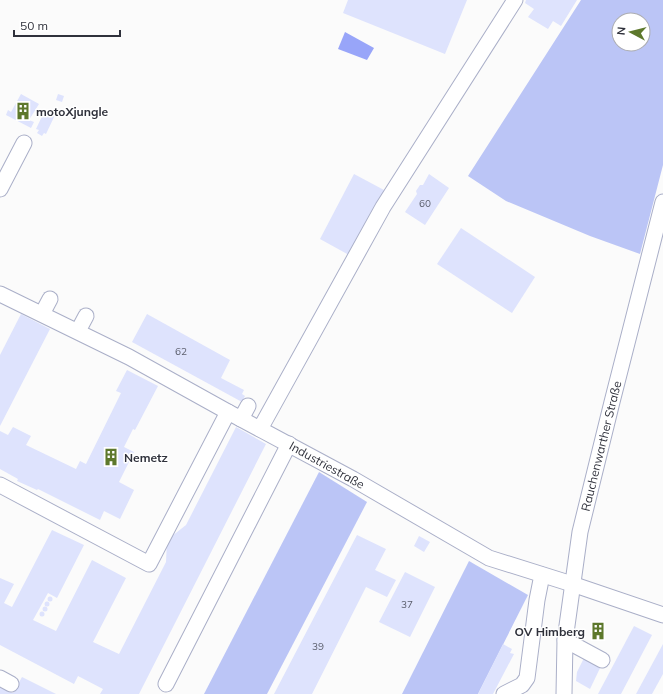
<svg xmlns="http://www.w3.org/2000/svg" width="663" height="694" viewBox="0 0 663 694" font-family="Mulish,sans-serif">
<style>
.green{fill:#bbc5f6;fill-rule:evenodd}
.water{fill:#98a5f9}
.building{fill:#dee3fd}
.lines{fill:none;stroke-linecap:round;stroke-linejoin:round}
.minor-casing{stroke:#aaafc8;stroke-width:17}
.minor{stroke:#fff;stroke-width:15}
.labels{text-anchor:middle;dominant-baseline:central;stroke-width:3;stroke-linejoin:round;paint-order:stroke}
.number-label{font-size:10px;fill:#5b5e6c}
.poi-label{font-size:12px;font-weight:bold;fill:#2f313b;stroke:#fff;text-anchor:start}
.street-label{font-size:12px;fill:#2f313b;stroke:#fff}
</style>
<rect width="100%" height="100%" fill="#fbfbfb"/>
<!-- green -->
<g class="green">
<path d="M581 0H663V165L640 254 590 236 506 201 468 176ZM619 20H643V44H619Z"/>
<polygon points="319,472 367,502 267,694 204,694"/>
<polygon points="469,561 528,595 478,694 402,694"/>
</g>
<!-- water -->
<polygon class="water" points="345,32 374,48 367,60 338,49"/>
<!-- building -->
<g class="building">
<polygon points="348,0 467,0 445,54 343,13"/>
<polygon points="526,0 577,0 561,26 553,21 548,29 528,17 534,9 525,3"/>
<polygon points="21,94 39,104 29,120 34,122 31,128 6,115 8,110 11,112"/>
<polygon points="58,94 64,96 62,102 56,100"/>
<polygon points="45,110 55,115 46,134 44,133 42,136 37,133 39,130 36,129"/>
<polygon points="354,174 384,190 349,255 320,239"/>
<polygon points="429,174 449,188 425,225 405,212 417,194 416,191 420,185 423,185"/>
<polygon points="461,228 535,277 512,313 437,264"/>
<polygon points="21,314 50,329 0,426 0,355"/>
<polygon points="147,314 230,360 221,378 244,390 242,394 245,396 242,402 132,342"/>
<polygon points="127,370 158,386 135,430 133,429 124,447 134,452 119,482 134,490 120,519 104,511 100,520 38,489 37,490 17,481 18,479 0,469 0,431 8,435 13,427 31,436 26,445 76,469 80,461 86,464 121,393 116,391"/>
<polygon points="236,427 266,444 139,694 100,694 103,689 78,676 74,684 0,645 0,578 14,584 4,603 12,607 52,530 84,545 57,598 48,593 33,620 56,631 92,560 126,578 93,642 119,654 166,562 167,540 186,525"/>
<polygon points="357,535 386,549 375,570 396,580 387,597 366,587 312,694 274,694"/>
<polygon points="419,536 430,542 424,552 414,546"/>
<polygon points="405,572 435,587 410,637 379,622"/>
<circle cx="50" cy="599" r="2.5"/>
<circle cx="47" cy="604" r="2.5"/>
<circle cx="45" cy="609" r="2.5"/>
<circle cx="42" cy="614" r="2.5"/>
<polygon points="597,622 605,626 598,640 590,635"/>
<polygon points="634,626 652,635 621,694 598,694"/>
<polygon points="503,644 512,649 510,653 514,654 493,694 478,694"/>
<polygon points="663,644 663,674 652,694 636,694"/>
<polygon points="585,656 602,664 590,689 576,681 577,672"/>
<polygon points="22,677 56,694 0,694 0,687 13,693"/>
</g>
<g class="lines">
<!-- minor casing -->
<g class="minor-casing">
<g id="minor">
<polyline points="0,189 24,143"/>
<polyline points="0,294 129,357 228,412 353,479 489,558 572,584 663,615"/>
<polyline points="42,314 50,299"/>
<polyline points="78,331 86,316"/>
<polyline points="241,419 248,406"/>
<polyline points="260,429 383,207 515,0"/>
<polyline points="0,485 149,564 228,412"/>
<polyline points="565,640 602,660"/>
<polyline points="0,678 11,684"/>
<polyline points="166,684 289,444"/>
<polyline points="504,694 522,685 527,678 537,600 542,575"/>
<polyline points="564,694 565,640 580,532 612,402 663,202"/>
</g>
</g>
<!-- minor -->
<use href="#minor" class="minor"/>
</g>
<!-- icons -->
<defs>
<g id="building-bare" transform="scale(1.38)"><path d="M-4-6H4V6H1V3H-1V6H-4ZM-2.5-4.3h1.7v1.8h-1.7ZM.8-4.3h1.7v1.8H.8ZM-2.5-1h1.7V.8h-1.7ZM.8-1h1.7V.8H.8Z" fill="#5d782c" stroke="#fff" stroke-width="2.5" paint-order="stroke"/></g>
</defs>
<g fill-rule="evenodd">
<use href="#building-bare" x="23" y="111"/>
<use href="#building-bare" x="111" y="457"/>
<use href="#building-bare" x="598" y="631"/>
</g>
<g class="labels">
<!-- number labels -->
<g class="number-label">
<text x="425" y="203">60</text>
<text x="181" y="351">62</text>
<text x="407" y="604">37</text>
<text x="318" y="646">39</text>
</g>
<!-- poi labels -->
<g class="poi-label">
<text x="36" y="111">motoXjungle</text>
<text x="124" y="457">Nemetz</text>
<text x="585" y="631" text-anchor="end">OV Himberg</text>
</g>
<!-- street labels -->
<g class="street-label">
<text transform="translate(601 446) rotate(-76)">Rauchenwarther Straße</text>
<text transform="translate(327 465) rotate(29)">Industriestraße</text>
</g>
</g>
<!-- north arrow -->
<g transform="translate(631 32) rotate(277)"><circle r="19" fill="#ffffff" stroke="#acadb1"/>
<path d="M0-3L7 15L0 10L-7 15Z" fill="#5d782c"/>
<text y="-6" font-size="11" font-weight="bold" text-anchor="middle" fill="#2f313b">N</text>
</g>
<!-- scale -->
<path d="M14 30v6h106v-6" fill="none" stroke="#2f313b" stroke-width="2"/>
<text x="20" y="30" font-size="12" fill="#2f313b" stroke="#ffffff" stroke-width="3" paint-order="stroke">50 m</text>
</svg>
